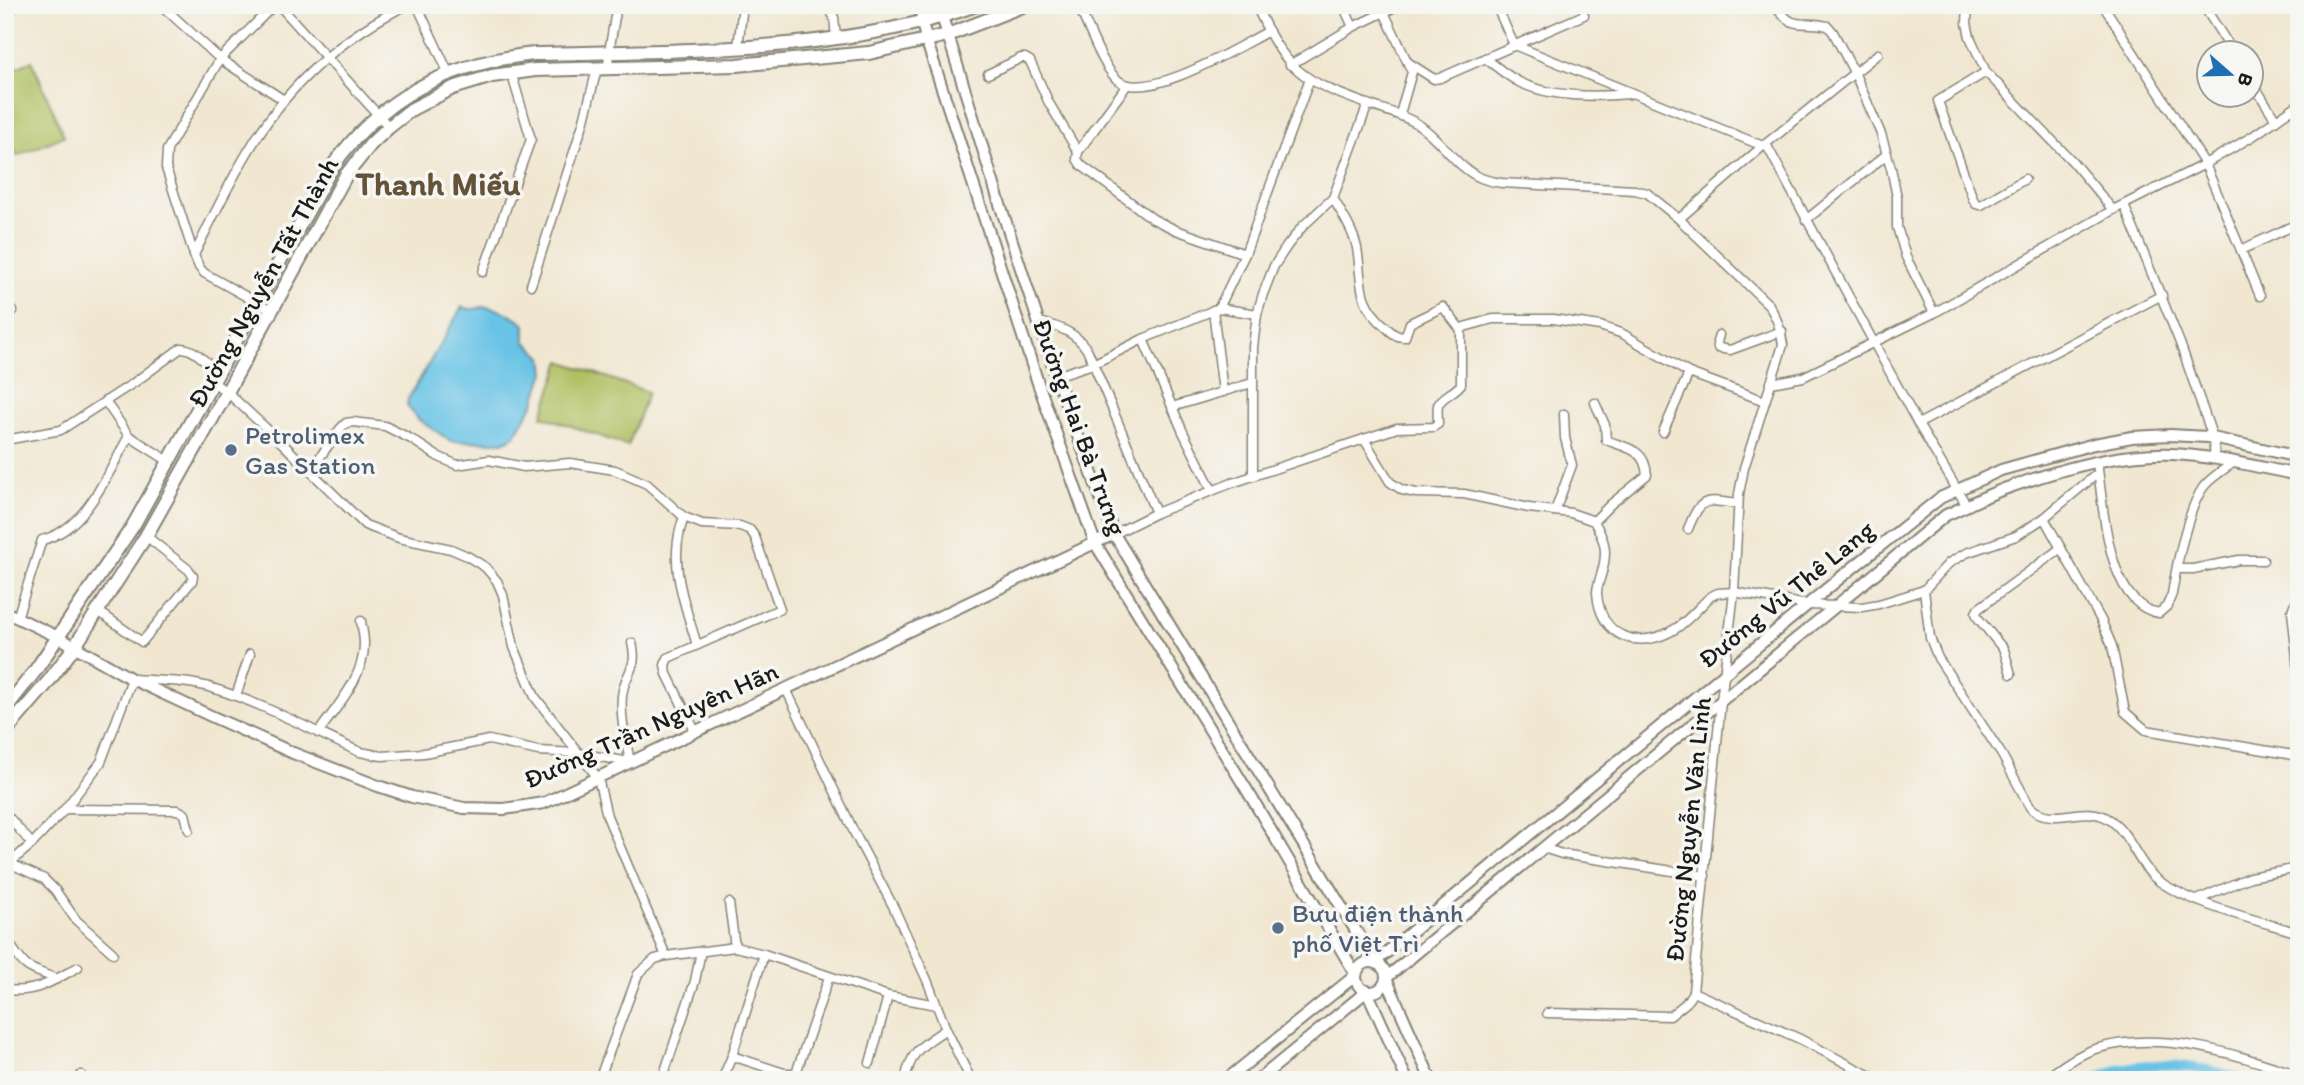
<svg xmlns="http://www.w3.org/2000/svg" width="2304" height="1085" viewBox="0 0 2304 1085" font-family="Itim,sans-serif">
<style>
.green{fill:#b1c164;stroke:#666e40;stroke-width:2}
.water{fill:#68c3e6;stroke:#427081;stroke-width:2}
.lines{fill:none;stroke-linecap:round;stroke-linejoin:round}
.canal{stroke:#68c3e6;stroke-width:10}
.minor-casing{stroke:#868276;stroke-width:11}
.tertiary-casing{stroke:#868276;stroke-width:14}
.primary-casing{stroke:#868276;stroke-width:16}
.minor{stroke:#fff;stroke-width:8}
.tertiary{stroke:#fff;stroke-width:10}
.primary{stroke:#fff;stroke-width:12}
.service-dot{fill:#5c6f8a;stroke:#f6f6f2;stroke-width:2.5}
.labels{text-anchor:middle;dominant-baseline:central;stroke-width:7;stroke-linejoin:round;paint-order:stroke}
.street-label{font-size:26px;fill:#1c1c1c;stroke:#f6f6f2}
.service-label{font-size:26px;fill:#4e5e75;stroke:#f6f6f2;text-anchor:start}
.district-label{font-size:33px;font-weight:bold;fill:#645239;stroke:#f6f6f2}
</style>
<rect width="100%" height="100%" fill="#f6f6f2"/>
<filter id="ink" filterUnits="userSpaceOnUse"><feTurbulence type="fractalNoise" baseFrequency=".0143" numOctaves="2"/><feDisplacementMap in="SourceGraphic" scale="14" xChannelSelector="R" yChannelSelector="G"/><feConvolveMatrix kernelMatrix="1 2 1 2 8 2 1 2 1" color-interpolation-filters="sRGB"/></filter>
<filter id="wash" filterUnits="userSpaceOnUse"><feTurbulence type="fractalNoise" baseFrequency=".00686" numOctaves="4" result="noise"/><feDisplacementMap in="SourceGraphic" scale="28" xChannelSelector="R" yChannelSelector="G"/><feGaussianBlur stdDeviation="1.57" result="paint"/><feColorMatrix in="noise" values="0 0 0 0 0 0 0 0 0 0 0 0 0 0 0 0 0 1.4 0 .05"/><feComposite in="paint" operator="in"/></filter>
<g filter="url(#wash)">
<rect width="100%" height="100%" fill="#f1e7d1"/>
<!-- green -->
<g class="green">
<polygon points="32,61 64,136 17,156 5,129 5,73"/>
<polygon points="561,361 648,392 628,446 542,416"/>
</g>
<!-- water -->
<path class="water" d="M462 307C472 311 475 308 484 307 495 307 519 316 525 325V341L543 357 545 372 535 401 515 436 503 442 451 441 419 420 407 406 408 399Z"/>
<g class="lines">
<!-- canal -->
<path class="canal" d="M2093 1080C2137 1056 2197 1064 2242 1080"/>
</g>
</g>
<g filter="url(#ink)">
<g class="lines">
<!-- minor casing -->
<g class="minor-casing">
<g id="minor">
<polyline points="161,5 220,59 284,100"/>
<polyline points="279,5 389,127"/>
<polyline points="417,5 449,74"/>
<polyline points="829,5 834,18 836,37"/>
<path d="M1078 5C1087 23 1104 71 1119 81 1150 102 1239 46 1269 31"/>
<path d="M1256 5C1284 69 1302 81 1367 104 1383 110 1401 114 1416 123 1441 138 1455 167 1481 178 1488 181 1495 182 1502 183L1635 190 1647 193 1679 219 1769 305C1777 319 1781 329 1783 345L1744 468 1739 494 1734 592 1721 701 1693 992 1800 1039 1878 1080"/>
<polyline points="1343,5 1353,27"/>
<polyline points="1496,5 1514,45 1763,146"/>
<path d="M1774 5C1796 33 1799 19 1828 26L1833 32 1855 74 1881 134 1891 168 1897 197V227L1906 257 1934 313 2113 210 2205 164 2253 136 2299 104"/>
<polyline points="1968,5 1967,23 1970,37 1986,72 2072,161 2113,210"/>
<polyline points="2103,5 2205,164 2260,296"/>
<polyline points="2203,5 2233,52"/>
<polyline points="5,12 18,5"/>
<polyline points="1384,12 1412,72 1400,114"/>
<polyline points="738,47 743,5"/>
<path d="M1485 58C1497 67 1508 77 1521 83 1553 98 1596 97 1630 94"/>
<polyline points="1409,63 1434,79 1440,78 1584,15"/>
<polyline points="1290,65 1353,27 1399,5"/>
<polyline points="608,69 609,52 617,5"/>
<polyline points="1986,72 1938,101 1973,199 1976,204 1981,205 2025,179"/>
<polyline points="988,74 1021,58 1025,58 1030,61 1049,103 1078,152"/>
<polyline points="2252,82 2276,120"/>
<polyline points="1127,85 1078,152 1077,159 1081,165 1153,219 1176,230 1245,254"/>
<polyline points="1766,144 1918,424 1967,506"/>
<path d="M1333 198C1342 214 1353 230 1357 248 1363 282 1355 301 1386 327 1392 333 1396 337 1405 337L1410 323 1443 307 1461 330"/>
<polyline points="2124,205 2180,343 2213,438 2215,458"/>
<polyline points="1679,219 1763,146 1878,54"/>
<polyline points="1806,220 1887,154"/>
<polyline points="2241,250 2299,223"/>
<polyline points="194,255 166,168 167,150 220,59 274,5"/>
<polyline points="483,272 531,139 511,72"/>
<polyline points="531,285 583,124 597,69"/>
<polyline points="1219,308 1245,254 1309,81"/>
<polyline points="1213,310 1223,392"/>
<path d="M272 311 204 273 199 267 194 255C213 217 231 178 254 142 290 83 345 35 407 5"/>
<polyline points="5,313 13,311"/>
<path d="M1039 322C1060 327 1076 332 1088 351L1156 513"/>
<polyline points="1719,335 1717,342 1718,348 1730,350 1782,331"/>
<polyline points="1143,339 1183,432 1212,490"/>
<polyline points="1056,376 1093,364 1143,339 1219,308 1257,314"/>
<polyline points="214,383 227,392 283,444 365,525 399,538 451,549 467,556 485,567 497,581 503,595 514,647 535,697 598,778 607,816 666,956"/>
<polyline points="1771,383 1803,377 1934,313"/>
<polyline points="105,401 129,436 170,462"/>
<polyline points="1172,407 1252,383"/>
<polyline points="1918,424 2162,295"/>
<polyline points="1663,432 1689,373"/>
<path d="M1364 439 1390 482 1402 490 1416 493 1464 494 1529 508 1571 513 1594 521C1605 541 1608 550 1602 572 1600 579 1597 586 1597 593 1600 638 1639 651 1675 629 1688 621 1699 607 1711 596L1718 593 1734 592 1808 605 1862 607 1879 604 1924 590 1949 563 1966 553 2016 536 2044 518 2101 620 2112 646 2125 712 2146 730 2299 756"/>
<path d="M5 440 61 430 135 382 181 348C196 348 208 365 219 374"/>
<path d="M2097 463C2104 505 2106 605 2159 613L2167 606 2172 594C2176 568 2189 500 2207 483 2215 475 2225 469 2234 462"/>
<polyline points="310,471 340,429 346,423 353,422 385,426 411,439 437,456 457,465 489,460 524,467 570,463 615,470 647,484 684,517 702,524 740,526 750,530 755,537 780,609 668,658 665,665 667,674 695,731"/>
<polyline points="1253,476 1253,347 1257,314 1263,294 1274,266 1287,246 1303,226 1333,198 1368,104"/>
<polyline points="1555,511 1572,465 1565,438 1564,414"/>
<path d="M684 517C667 562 684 601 697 645"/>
<polyline points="2044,518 2098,473"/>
<path d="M1594 521 1611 504 1647 475C1645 448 1626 448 1606 440L1605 425 1595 403"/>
<path d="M1688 529C1701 496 1705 500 1738 504"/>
<path d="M1114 534 1156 513 1232 483 1397 428 1433 427 1438 424C1438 419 1437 410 1438 405 1442 396 1456 392 1461 384V330L1464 327 1493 319H1553L1600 326 1623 334 1689 373 1765 401"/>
<polyline points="2177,569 2193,569 2239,560 2263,560"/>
<path d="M1924 590 1930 638 1938 658 2002 755 2030 807C2052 828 2082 804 2107 818 2129 830 2135 860 2154 877 2182 902 2260 921 2299 933"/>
<polyline points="98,611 142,642 192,581 193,576 189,570 146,536"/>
<path d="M17 618 42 540C87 529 108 472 129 436"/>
<polyline points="2298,668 2292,611 2294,605 2299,601"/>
<polyline points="2011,674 2004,650 1978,618 1976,613 1978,609 2061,548"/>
<polyline points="786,689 855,834 893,906 927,980 946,1029 971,1080"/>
<polyline points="236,696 250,654"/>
<path d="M318 733C336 707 365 677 364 643 364 636 362 628 361 621"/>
<polyline points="65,809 178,810 185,814 189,830"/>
<polyline points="5,813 32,844"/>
<polyline points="1543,848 1562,854 1705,876"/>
<polyline points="9,863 44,879 55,890 76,920 113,953"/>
<path d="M5 867 32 844 65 809 101 762 132 679C159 681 187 680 212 688 262 703 313 731 360 752L382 756 424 753 489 740 538 751 577 753 630 762C626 740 620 719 622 696 624 673 639 669 632 643"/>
<polyline points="2197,900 2250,877 2299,868"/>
<polyline points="729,903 735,947"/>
<path d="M5 937C26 968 21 966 57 979"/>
<path d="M5 990C37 993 51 982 78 967"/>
<polyline points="1547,1013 1670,1016 1686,1003 1693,992"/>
<polyline points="732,1056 784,1073 796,1073 829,977"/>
<polyline points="870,1063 888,996"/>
<polyline points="80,1080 81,1075"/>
<polyline points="599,1080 638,974 655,959 666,956 735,947 764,954 888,996 937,1005"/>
<polyline points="662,1080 695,981 701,951"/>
<polyline points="722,1080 732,1056 764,954"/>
<path d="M905 1080C912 1049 921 1046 946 1029"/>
<path d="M2044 1080C2059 1068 2077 1055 2095 1049 2163 1029 2234 1054 2299 1075"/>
</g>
</g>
<!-- tertiary casing -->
<g class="tertiary-casing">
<g id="tertiary">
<polyline points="921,5 922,23 927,42 1038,383 1095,543 1253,800 1356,975 1226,1080"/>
<polyline points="932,5 942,17 948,35 997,195 1056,376 1114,534 1375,962 1840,578 1940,498 2001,470 2094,444 2132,437 2170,435 2208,437 2299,457"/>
<polyline points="5,612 58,637 132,679 213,717 293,753 378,786 412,797 464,808 504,809 544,803 1114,534"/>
<circle cx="1371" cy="977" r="15"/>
<polyline points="1258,1080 1367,991 1407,1080"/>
<path d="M1431 1080 1386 978 1946 515C1967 506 1988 494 2010 487 2058 470 2121 452 2172 454 2215 456 2257 467 2299 475"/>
</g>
</g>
<!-- primary casing -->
<g class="primary-casing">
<g id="primary">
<path d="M5 709 35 671 133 526 332 167C382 96 449 63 534 54 674 50 845 54 976 5"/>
<polyline points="5,732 48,682 75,646 146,536 227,392 346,175 371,144 389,127 412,109 453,88 492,76 535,70 737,65 869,53 948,35 1025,5"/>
</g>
</g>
<!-- minor -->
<use href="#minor" class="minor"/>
<!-- tertiary -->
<use href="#tertiary" class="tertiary"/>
<!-- primary -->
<use href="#primary" class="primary"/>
</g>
</g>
<!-- markers -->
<g class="service-dot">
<circle cx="231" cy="450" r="7"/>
<circle cx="1278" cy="928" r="7"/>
</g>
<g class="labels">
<!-- street labels -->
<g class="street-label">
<text transform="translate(263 282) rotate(-61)">Đường Nguyễn Tất Thành</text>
<text transform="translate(1080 427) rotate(70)">Đường Hai Bà Trưng</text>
<text transform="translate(1786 594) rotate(-39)">Đường Vũ Thê Lang</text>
<text transform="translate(651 725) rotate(-24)">Đường Trần Nguyên Hãn</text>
<text transform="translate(1688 829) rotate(-84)">Đường Nguyễn Văn Linh</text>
</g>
<!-- service labels -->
<g class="service-label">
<text x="245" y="435">Petrolimex<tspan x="245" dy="30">Gas Station</tspan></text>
<text x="1292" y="913">Bưu điện thành<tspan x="1292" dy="30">phố Việt Trì</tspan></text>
</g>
<!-- district labels -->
<g class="district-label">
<text x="438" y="183">Thanh Miếu</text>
</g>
</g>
<!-- margin -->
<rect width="2304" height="1085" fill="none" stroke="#f6f6f2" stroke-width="28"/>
<!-- north arrow -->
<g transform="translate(2230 74) rotate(110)"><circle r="33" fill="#f6f6f2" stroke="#9f9f9c" stroke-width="2"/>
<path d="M0-5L12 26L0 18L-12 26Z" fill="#1f6fb2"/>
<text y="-10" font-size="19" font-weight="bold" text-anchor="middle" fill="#1c1c1c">B</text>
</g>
</svg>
